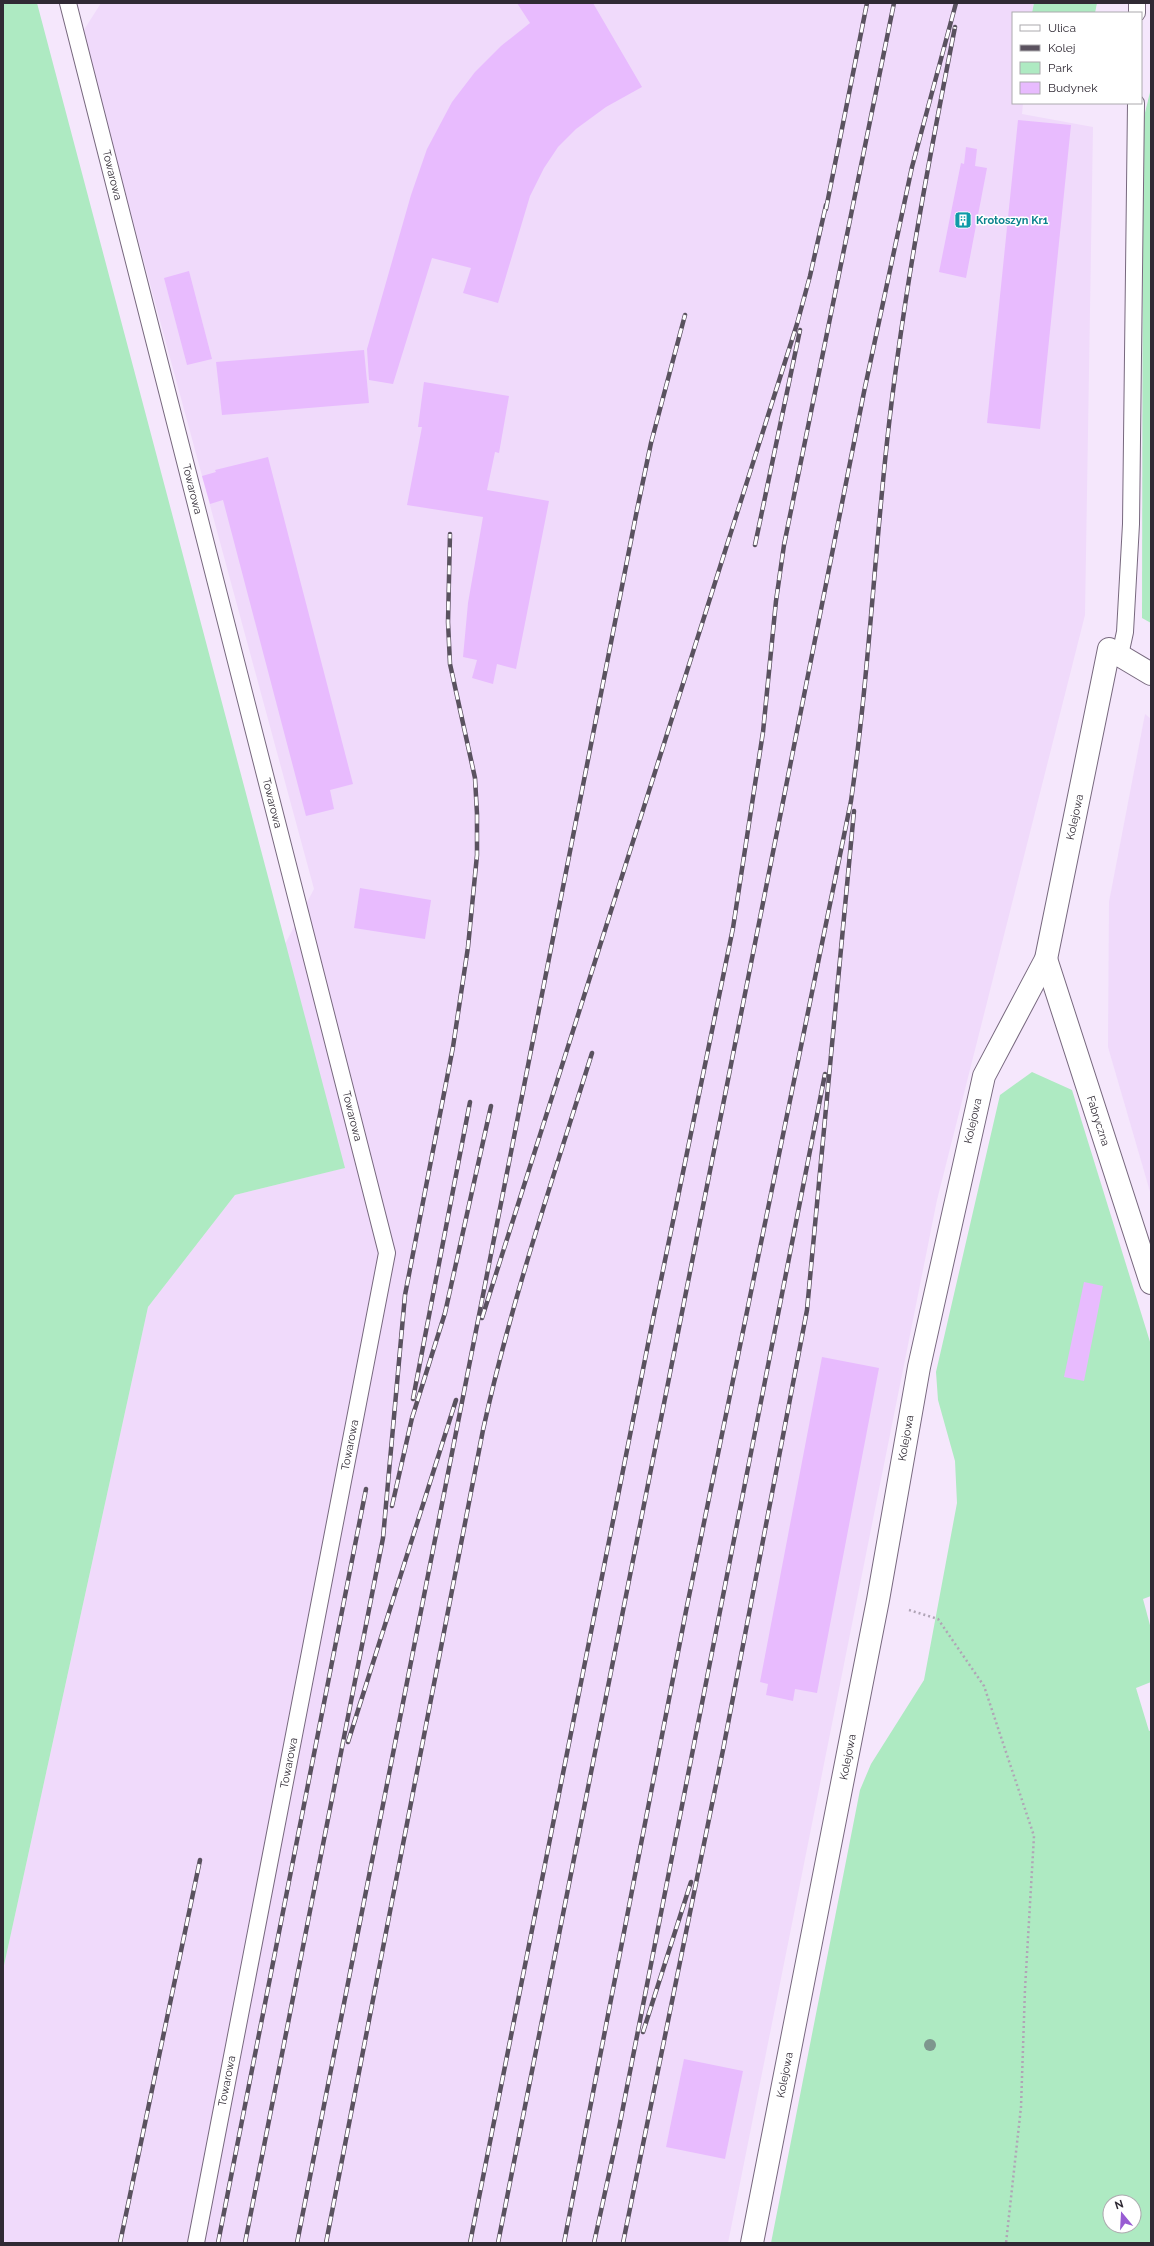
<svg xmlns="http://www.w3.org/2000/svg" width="1154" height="2246" viewBox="0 0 1154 2246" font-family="Raleway,sans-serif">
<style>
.built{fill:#f0dafb}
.green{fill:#aeeac2;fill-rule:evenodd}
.building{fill:#e8bbfe}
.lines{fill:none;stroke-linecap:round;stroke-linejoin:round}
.service-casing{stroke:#77687e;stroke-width:18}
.minor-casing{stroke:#77687e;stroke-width:24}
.path{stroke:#b0a5b6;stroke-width:2.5;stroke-dasharray:2 3;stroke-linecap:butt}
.service{stroke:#fff;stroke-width:16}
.minor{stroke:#fff;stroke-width:22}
.rail-casing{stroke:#5a525f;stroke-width:4.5}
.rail{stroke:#fff;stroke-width:3;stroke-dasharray:9;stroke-linecap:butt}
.tree{fill:#7e968e}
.labels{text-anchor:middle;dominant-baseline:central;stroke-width:3;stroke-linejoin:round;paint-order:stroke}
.street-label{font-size:11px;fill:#302a34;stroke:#fff}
.culture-label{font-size:11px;font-weight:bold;fill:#0d838f;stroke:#fff;text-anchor:start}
</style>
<rect width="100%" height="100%" fill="#f5e7fc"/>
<!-- built -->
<g class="built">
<polygon points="101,3 1034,3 1032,13 1013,13 1013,103 1023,103 1022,114 1093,127 1085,615 937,1200 728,2243 3,2243 3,1970 148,1307 235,1195 344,1168 285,944 314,889 82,33"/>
<polygon points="1145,714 1151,719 1151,1195 1108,1047 1109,902"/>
</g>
<!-- green -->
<g class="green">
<polygon points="3,3 37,3 345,1168 235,1195 148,1307 3,1970"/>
<polygon points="1034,3 1097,3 1095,13 1032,13"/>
<polygon points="1151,88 1151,623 1142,618 1143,121"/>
<path d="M1032 1072 1072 1090 1151 1345V1596L1143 1599 1151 1629V1682L1136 1688 1149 1731 1151 1730V2243H771L860 1790 871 1764 924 1680 957 1503 955 1461 938 1400 936 1372 1000 1095ZM1110 2202H1134V2226H1110Z"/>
</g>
<!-- building -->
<g class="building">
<polygon points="517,3 593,3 642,87 606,107 576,129 558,147 544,168 530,196 498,303 463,293 471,268 432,258 393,384 369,380 367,349 411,195 427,149 452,102 475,72 501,46 530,23"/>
<polygon points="1018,120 1071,125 1040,429 987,423"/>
<polygon points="966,147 977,149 975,166 987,168 966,278 939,272 961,163 964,164"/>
<polygon points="189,271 212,359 187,365 164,278"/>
<polygon points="364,350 369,403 222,415 216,362"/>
<polygon points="424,382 509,396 499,453 495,452 487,490 549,501 516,669 497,664 493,684 472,678 477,660 463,657 468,603 483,517 407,505 422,427 418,427"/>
<polygon points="268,457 353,784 330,790 334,809 306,816 223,500 210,504 202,476 216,472 215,470"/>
<polygon points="360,888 431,900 425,939 354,928"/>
<polygon points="1084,1282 1103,1286 1084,1381 1064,1377"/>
<polygon points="822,1357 879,1368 817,1693 795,1689 793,1701 766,1695 768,1684 760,1682"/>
<polygon points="684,2059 743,2071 725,2159 666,2147"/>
</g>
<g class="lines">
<!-- service casing -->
<g class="service-casing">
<g id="service">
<polyline points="68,3 387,1253 196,2243"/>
<polyline points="1137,13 1137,3"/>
<polyline points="1120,655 1125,632 1131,524 1136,103"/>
</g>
</g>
<!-- minor casing -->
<g class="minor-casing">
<g id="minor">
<polyline points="1046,959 1151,1283"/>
<polyline points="752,2243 878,1600 919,1367 984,1076 1046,959 1109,649 1151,674"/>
</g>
</g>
<!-- path -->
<polyline class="path" points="909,1610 938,1619 984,1686 1034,1836 1025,1989 1021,2107 1006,2243"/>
<!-- service -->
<use href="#service" class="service"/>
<!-- minor -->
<use href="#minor" class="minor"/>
<!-- rail casing -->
<g class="rail-casing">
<g id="rail">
<polyline points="826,209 867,3"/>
<polyline points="755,545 800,330"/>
<polyline points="482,1318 797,324 810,276 826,205"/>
<polyline points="413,1399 470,1102"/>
<polyline points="392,1506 412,1418 445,1313 491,1106"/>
<polyline points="348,1742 456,1400"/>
<polyline points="643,2032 691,1882"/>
<polyline points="120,2243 200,1860"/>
<polyline points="218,2243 366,1489"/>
<polyline points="245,2243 383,1538 405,1295 453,1047 468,947 477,855 477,814 475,778 450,664 448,622 450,534"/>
<polyline points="297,2243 637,510 651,443 685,315"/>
<path d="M326 2243 483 1430C511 1302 553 1178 592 1053"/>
<polyline points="470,2243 653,1319 733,928 763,732 776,601 784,545 894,3"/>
<polyline points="498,2243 864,392 912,167 956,3"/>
<path d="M564 2243 686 1611 851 801C868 682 874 562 887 442 902 303 928 164 955 27"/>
<polyline points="594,2243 619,2128 825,1074"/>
<polyline points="623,2243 723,1750 807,1310 854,811"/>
</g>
</g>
<!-- rail -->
<use href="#rail" class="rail"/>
</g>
<!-- trees -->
<circle class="tree" cx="930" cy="2045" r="6"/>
<!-- icons -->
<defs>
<g id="building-square" transform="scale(0.9)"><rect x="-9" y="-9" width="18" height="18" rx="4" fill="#0f9aa8" stroke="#fff"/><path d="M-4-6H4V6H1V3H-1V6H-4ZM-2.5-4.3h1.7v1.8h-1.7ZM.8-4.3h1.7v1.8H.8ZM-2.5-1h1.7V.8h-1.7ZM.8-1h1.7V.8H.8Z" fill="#fff"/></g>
</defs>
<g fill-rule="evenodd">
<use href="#building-square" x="963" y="220"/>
</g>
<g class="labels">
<!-- street labels -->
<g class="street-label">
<text transform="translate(112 175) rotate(76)">Towarowa</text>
<text transform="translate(192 489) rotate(76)">Towarowa</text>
<text transform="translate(272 803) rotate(76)">Towarowa</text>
<text transform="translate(1075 817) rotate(-78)">Kolejowa</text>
<text transform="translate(352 1116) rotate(76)">Towarowa</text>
<text transform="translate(973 1121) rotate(-77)">Kolejowa</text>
<text transform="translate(1098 1121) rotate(72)">Fabryczna</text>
<text transform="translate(906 1438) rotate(-80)">Kolejowa</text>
<text transform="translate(350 1445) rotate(-79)">Towarowa</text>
<text transform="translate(848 1757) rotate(-79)">Kolejowa</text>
<text transform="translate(289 1763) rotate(-79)">Towarowa</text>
<text transform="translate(785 2075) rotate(-79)">Kolejowa</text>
<text transform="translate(227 2081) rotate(-79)">Towarowa</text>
</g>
<!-- culture labels -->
<g class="culture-label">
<text x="976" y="220">Krotoszyn Kr1</text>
</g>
</g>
<!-- border -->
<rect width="1154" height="2246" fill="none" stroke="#302a34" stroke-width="8"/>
<!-- legend -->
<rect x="1012" y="12" width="130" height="92" fill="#ffffff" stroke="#acaaae"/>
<rect x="1020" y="25" width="20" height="6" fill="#ffffff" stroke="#acaaae"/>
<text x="1048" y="32" font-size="12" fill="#302a34">Ulica</text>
<rect x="1020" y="45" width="20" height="6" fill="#5a525f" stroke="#acaaae"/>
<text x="1048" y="52" font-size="12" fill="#302a34">Kolej</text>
<rect x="1020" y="62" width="20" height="12" fill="#aeeac2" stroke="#acaaae"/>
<text x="1048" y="72" font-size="12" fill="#302a34">Park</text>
<rect x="1020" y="82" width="20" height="12" fill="#e8bbfe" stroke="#acaaae"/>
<text x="1048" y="92" font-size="12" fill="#302a34">Budynek</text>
<!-- north arrow -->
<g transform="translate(1122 2214) rotate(342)"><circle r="19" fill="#ffffff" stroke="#acaaae"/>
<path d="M0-3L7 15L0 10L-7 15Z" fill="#985cd3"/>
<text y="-6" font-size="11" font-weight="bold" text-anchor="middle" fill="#302a34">N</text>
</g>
</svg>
